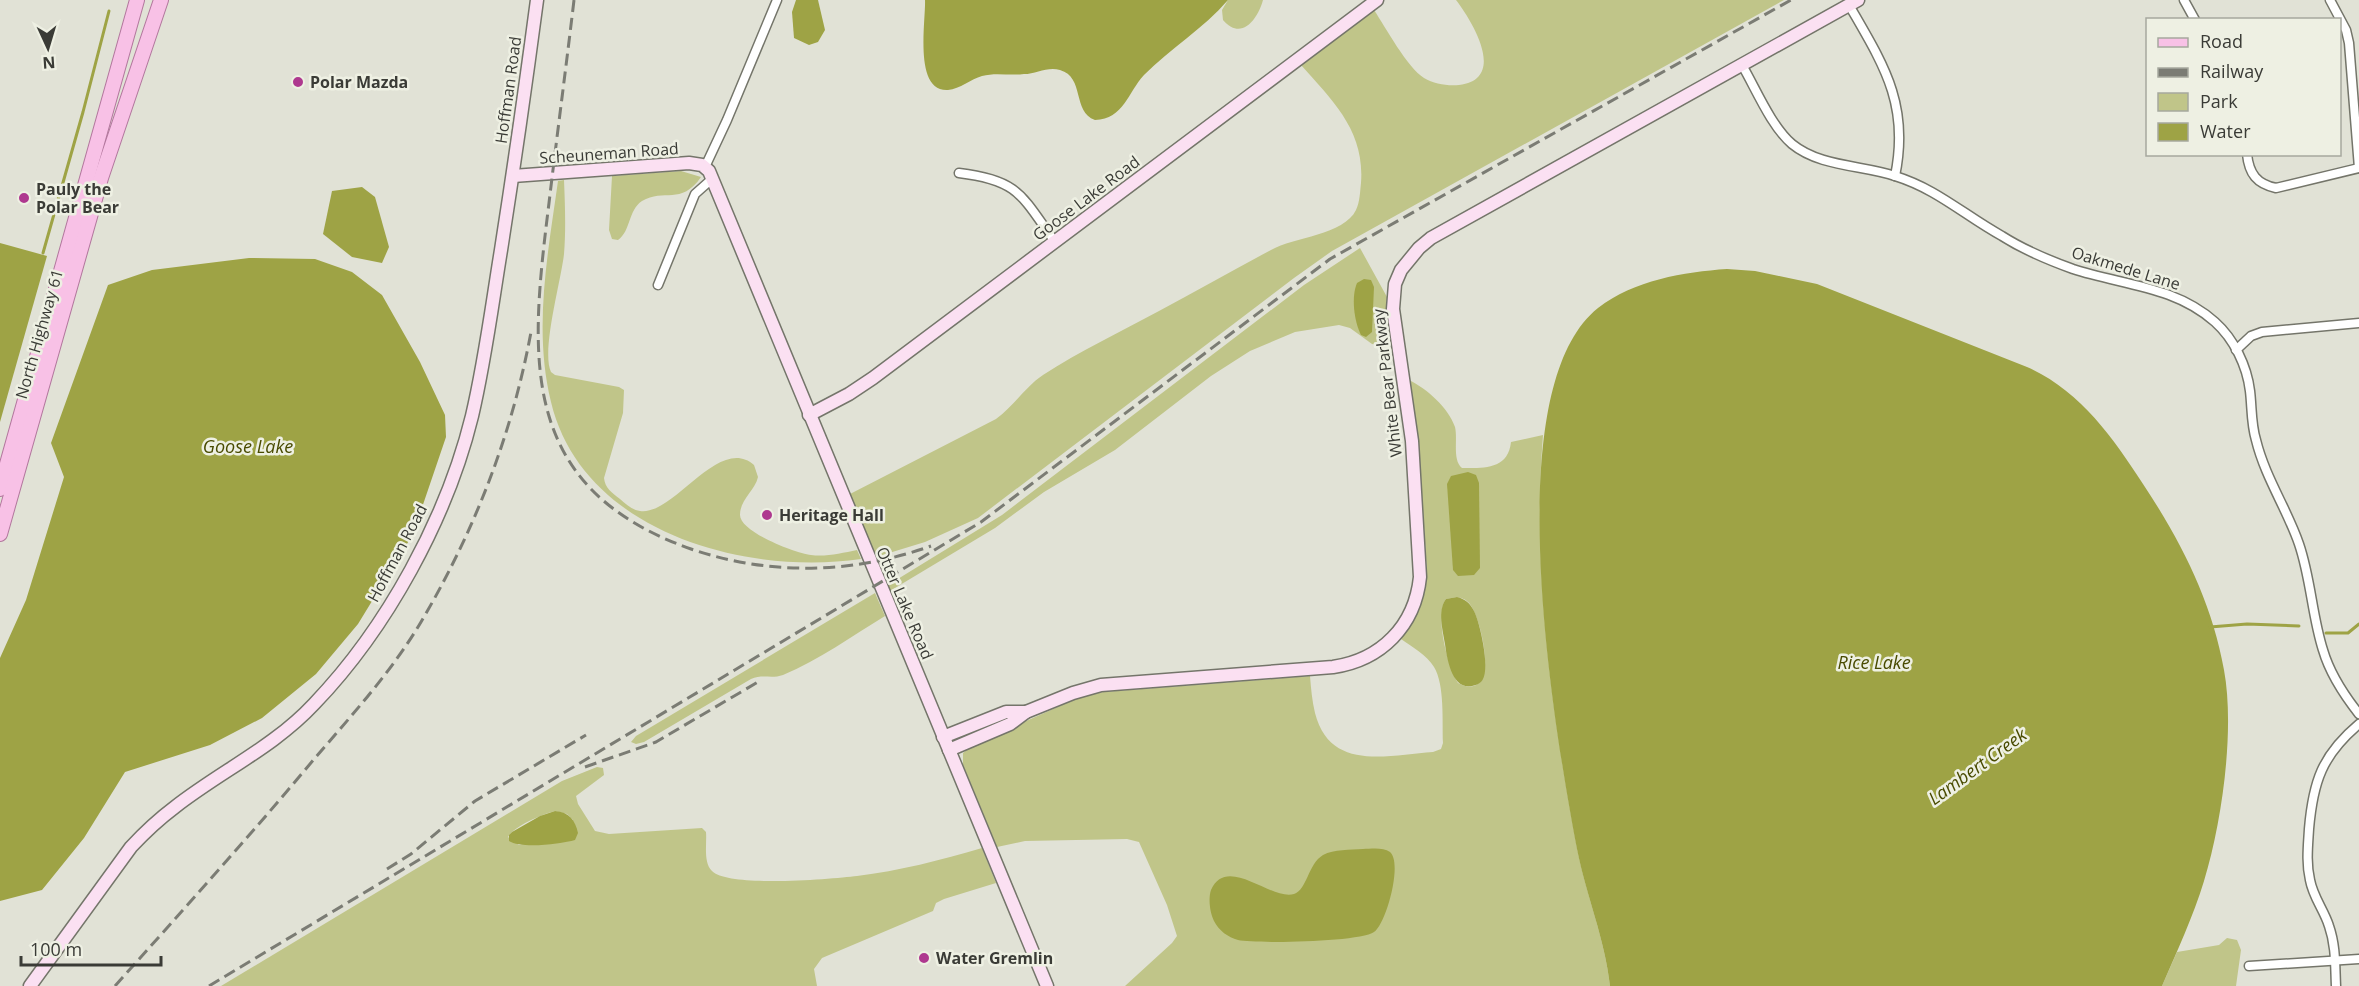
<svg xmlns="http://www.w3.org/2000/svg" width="2359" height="986" viewBox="0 0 2359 986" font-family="'Open Sans',sans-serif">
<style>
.green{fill:#c0c589;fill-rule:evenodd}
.water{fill:#9ea345}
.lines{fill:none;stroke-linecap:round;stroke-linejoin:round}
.stream{stroke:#9ea345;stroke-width:3}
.street-casing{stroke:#74756a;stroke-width:11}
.secondary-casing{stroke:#74756a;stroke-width:15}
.primary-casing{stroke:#b2779d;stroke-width:16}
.street{stroke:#fff;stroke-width:8}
.secondary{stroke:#fbe0f2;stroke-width:12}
.primary{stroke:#f8c1e6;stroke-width:14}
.rail{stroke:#7b7c74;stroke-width:3;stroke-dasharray:12 6;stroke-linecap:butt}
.poi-dot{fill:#ae388f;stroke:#eef0e3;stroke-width:2}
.labels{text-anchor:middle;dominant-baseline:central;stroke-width:5;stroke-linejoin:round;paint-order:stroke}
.poi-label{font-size:16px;font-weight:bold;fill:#3a3b36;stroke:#eef0e3;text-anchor:start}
.street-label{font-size:16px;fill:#3a3b36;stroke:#eef0e3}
.water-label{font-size:18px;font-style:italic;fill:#494b00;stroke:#eef0e3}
</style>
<rect width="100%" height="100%" fill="#e1e2d6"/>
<!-- green -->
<g class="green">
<path d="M1228 0H1263C1258 18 1242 42 1223 20L1222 10Z"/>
<path d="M1456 0H1784L1332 251 1294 278 978 518 925 542 876 557 850 494 996 419C1014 406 1025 387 1043 375 1080 351 1120 332 1159 311 1197 291 1233 270 1271 250 1294 237 1344 235 1356 210 1360 202 1360 191 1361 183 1365 131 1333 101 1301 65L1374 10C1386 28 1407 67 1424 78 1434 84 1447 86 1459 85 1508 79 1472 21 1456 0Z"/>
<path d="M681 171 701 177C681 206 664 188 642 201 628 210 631 231 618 240L612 239 609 230 612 176Z"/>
<path d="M564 180C565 205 566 229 564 254 561 281 541 351 551 372L555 375 619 387 624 390 623 413 604 478C605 488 612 493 620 499 626 504 632 510 640 511 674 516 719 434 754 465L758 477C755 491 740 499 740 515 740 532 795 553 811 555 826 557 842 553 857 550L861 559C745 576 582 532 551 402 533 329 548 253 558 181Z"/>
<polygon points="1360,248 1387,297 1386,315 1388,346 1372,344 1350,328 1339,325 1295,332 1250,351 1211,376 1115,450 1044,492 995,528 890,591 888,585 1002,515 1304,285"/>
<path d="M1409 380C1427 389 1448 407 1455 427 1458 439 1452 460 1462 468 1483 468 1508 470 1511 442L1543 435C1532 573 1552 713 1577 848 1586 895 1605 939 1610 986H1125L1172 943 1177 936 1167 905 1139 842 1127 839 1025 841 997 847 963 765V753L974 744 1078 698 1103 692 1310 676C1311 688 1312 701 1315 713 1330 772 1388 755 1433 752L1441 749 1443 743C1442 722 1445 685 1434 667 1427 655 1412 647 1401 639 1417 618 1426 599 1427 572L1418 437ZM1457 597C1462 598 1465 599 1469 603 1480 615 1495 678 1476 685 1469 688 1464 686 1458 683 1448 667 1434 615 1446 599Z"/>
<path d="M875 593 885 616C852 636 819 660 783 675 772 679 762 674 751 679L644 742 636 744 631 742 636 736Z"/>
<path d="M597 767 603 768 604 775 576 796 578 804 595 831 609 834 702 828 706 832C707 844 703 862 712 871 729 888 831 879 857 876 899 871 941 860 982 848L996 883 944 899 936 903 933 911 822 958 814 969 817 986H221L562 781ZM555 811 567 814 573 820 565 842 519 845 508 837C514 826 543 814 555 811Z"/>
<polygon points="2227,938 2237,940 2241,950 2236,986 2162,986 2177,952 2219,945"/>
</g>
<!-- water -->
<g class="water">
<polygon points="796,0 818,0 825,30 818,42 809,45 794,38 792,12"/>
<path d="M925 0H1228C1203 29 1171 48 1144 75 1128 92 1124 119 1095 120 1072 112 1085 77 1060 70 1048 66 1036 74 1024 74 1010 76 996 72 982 76 971 79 960 89 948 90 913 92 926 20 925 0Z"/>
<polygon points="362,187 375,197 389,247 382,263 352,257 323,234 332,191"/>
<polygon points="0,243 47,256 0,422"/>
<polygon points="249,258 315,259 352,272 382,295 420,362 445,415 446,437 413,534 358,624 316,674 262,718 210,745 125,772 84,838 42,890 0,901 0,658 26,600 64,477 51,443 108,285 152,270"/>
<path d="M1727 269 1755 271 1817 284 2027 367C2079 390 2112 436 2143 484 2181 541 2212 602 2224 670 2235 730 2222 822 2204 881 2193 917 2177 951 2162 986H1610C1605 939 1586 895 1577 849 1555 732 1495 390 1598 308 1634 280 1684 272 1727 269Z"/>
<path d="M1364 279 1371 280 1374 287 1372 332 1366 337 1361 335C1354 321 1351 297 1357 283Z"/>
<polygon points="1468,472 1476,475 1479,483 1480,568 1474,575 1458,576 1453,570 1447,484 1451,476"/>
<path d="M1457 597C1465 599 1470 603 1474 611 1480 622 1490 668 1483 679 1481 683 1477 685 1472 686 1452 690 1447 659 1445 644 1443 630 1437 611 1446 599Z"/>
<path d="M555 811C569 812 575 820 578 833L575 840C561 844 521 849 509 841V835L512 832 540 816Z"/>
<path d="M1363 849C1371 849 1383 847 1390 852 1403 863 1386 924 1374 932 1360 942 1257 944 1238 940 1228 937 1219 931 1214 921 1210 913 1208 899 1211 890 1227 854 1271 901 1294 894 1307 890 1308 864 1323 855 1334 849 1350 850 1363 849Z"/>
</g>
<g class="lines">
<!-- stream -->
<g class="stream">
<polyline points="43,253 83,112 109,11"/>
<polyline points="2210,627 2247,624 2299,626"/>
<polyline points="2326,633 2348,633 2359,624"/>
</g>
<!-- street casing -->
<g class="street-casing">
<g id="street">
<polyline points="2184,0 2195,20"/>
<polyline points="2330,0 2346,30 2349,43 2359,168"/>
<path d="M1849 5C1883 64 1910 104 1895 176"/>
<path d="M1742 65C1756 89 1771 126 1792 144 1820 167 1862 165 1895 176 1937 189 1964 215 2002 236 2024 250 2048 260 2073 269 2122 285 2175 286 2215 322 2234 339 2247 366 2250 391 2252 407 2251 424 2256 440 2265 477 2287 509 2299 544 2311 579 2312 616 2323 650 2330 674 2344 695 2359 714"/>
<path d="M2247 154C2249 174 2257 184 2276 188L2359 168"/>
<polyline points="705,167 727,120 777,0"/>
<path d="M959 173C1019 180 1022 196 1055 242"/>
<polyline points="658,285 695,194 713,178"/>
<polyline points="2236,350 2251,336 2262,332 2359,323"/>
<polyline points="2249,966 2359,959"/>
<path d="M2336 986C2335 966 2336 946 2329 926 2324 910 2313 897 2310 880 2306 863 2308 846 2309 829 2313 782 2322 755 2359 724"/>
</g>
</g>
<!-- secondary casing -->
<g class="secondary-casing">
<g id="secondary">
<polyline points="513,176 689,163 702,165 709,171 1047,986"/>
<polyline points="809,415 849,394 873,378 1377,0"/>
<polyline points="943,737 1006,712 1026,712"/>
<path d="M949 750 1010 724 1026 712 1073 693 1101 685 1333 667C1381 660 1415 626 1420 577L1412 441 1393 309 1395 284 1401 270 1419 248 1431 238 1858 0"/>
<path d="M30 986 131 847C145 832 159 819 175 807 221 771 274 747 314 704 387 628 447 518 472 416 485 361 492 305 501 250 514 167 526 83 537 0"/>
</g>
</g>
<!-- primary casing -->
<g class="primary-casing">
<g id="primary">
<polyline points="0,489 137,0"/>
<polyline points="0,534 101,178 161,0"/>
</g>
</g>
<!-- street -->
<use href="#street" class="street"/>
<!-- secondary -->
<use href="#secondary" class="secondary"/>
<!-- primary -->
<use href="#primary" class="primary"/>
<!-- rail -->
<g class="rail">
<path d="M574 0C566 68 557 135 549 203 530 356 516 487 691 549 770 576 853 574 931 546"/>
<polyline points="585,767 656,742 758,682"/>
<polyline points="387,869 411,854 475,801 586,735"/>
<path d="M115 986C182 911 250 836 315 758 352 715 392 671 421 622 474 532 512 435 531 332"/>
<polyline points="209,986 981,522 1330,259 1791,0"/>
</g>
</g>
<!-- markers -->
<g class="poi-dot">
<circle cx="298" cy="82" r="6"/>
<circle cx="24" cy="198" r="6"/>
<circle cx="767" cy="515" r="6"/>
<circle cx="924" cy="958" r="6"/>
</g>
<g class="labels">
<!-- poi labels -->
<g class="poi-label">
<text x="310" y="82">Polar Mazda</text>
<text x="36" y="189">Pauly the<tspan x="36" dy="18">Polar Bear</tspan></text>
<text x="779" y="515">Heritage Hall</text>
<text x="936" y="958">Water Gremlin</text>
</g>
<!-- street labels -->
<g class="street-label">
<text transform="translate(508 90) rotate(-82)">Hoffman Road</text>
<text transform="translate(609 153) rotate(-4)">Scheuneman Road</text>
<text transform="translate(1086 198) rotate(-37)">Goose Lake Road</text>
<text transform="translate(2126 268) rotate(17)">Oakmede Lane</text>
<text transform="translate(39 334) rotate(-74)">North Highway 61</text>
<text transform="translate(1387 383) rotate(-97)">White Bear Parkway</text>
<text transform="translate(397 553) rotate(-62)">Hoffman Road</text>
<text transform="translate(905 603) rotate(67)">Otter Lake Road</text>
</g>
<!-- water labels -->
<g class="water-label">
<text x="248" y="446">Goose Lake</text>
<text x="1874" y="662">Rice Lake</text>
<text transform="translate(1977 766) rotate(-36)">Lambert Creek</text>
</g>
</g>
<!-- legend -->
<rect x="2146" y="18" width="195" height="138" fill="#eef0e3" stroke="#a6a89e" stroke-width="1.5"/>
<rect x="2158" y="38" width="30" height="9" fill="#f8c1e6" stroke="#a6a89e" stroke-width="1.5"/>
<text x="2200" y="48" font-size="18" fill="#3a3b36">Road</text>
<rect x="2158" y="68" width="30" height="9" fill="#7b7c74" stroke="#a6a89e" stroke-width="1.5"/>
<text x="2200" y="78" font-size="18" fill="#3a3b36">Railway</text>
<rect x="2158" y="93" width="30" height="18" fill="#c0c589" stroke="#a6a89e" stroke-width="1.5"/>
<text x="2200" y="108" font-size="18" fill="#3a3b36">Park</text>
<rect x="2158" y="123" width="30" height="18" fill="#9ea345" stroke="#a6a89e" stroke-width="1.5"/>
<text x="2200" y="138" font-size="18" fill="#3a3b36">Water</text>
<!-- north arrow -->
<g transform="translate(48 48) rotate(176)" stroke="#eef0e3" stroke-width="4.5" paint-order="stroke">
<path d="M0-4.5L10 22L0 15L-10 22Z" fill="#3a3b36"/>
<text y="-9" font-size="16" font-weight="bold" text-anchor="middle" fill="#3a3b36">N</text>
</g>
<!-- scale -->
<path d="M21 956v9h140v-9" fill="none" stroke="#3a3b36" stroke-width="3"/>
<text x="30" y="956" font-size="18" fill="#3a3b36" stroke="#eef0e3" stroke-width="4.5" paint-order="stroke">100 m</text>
</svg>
